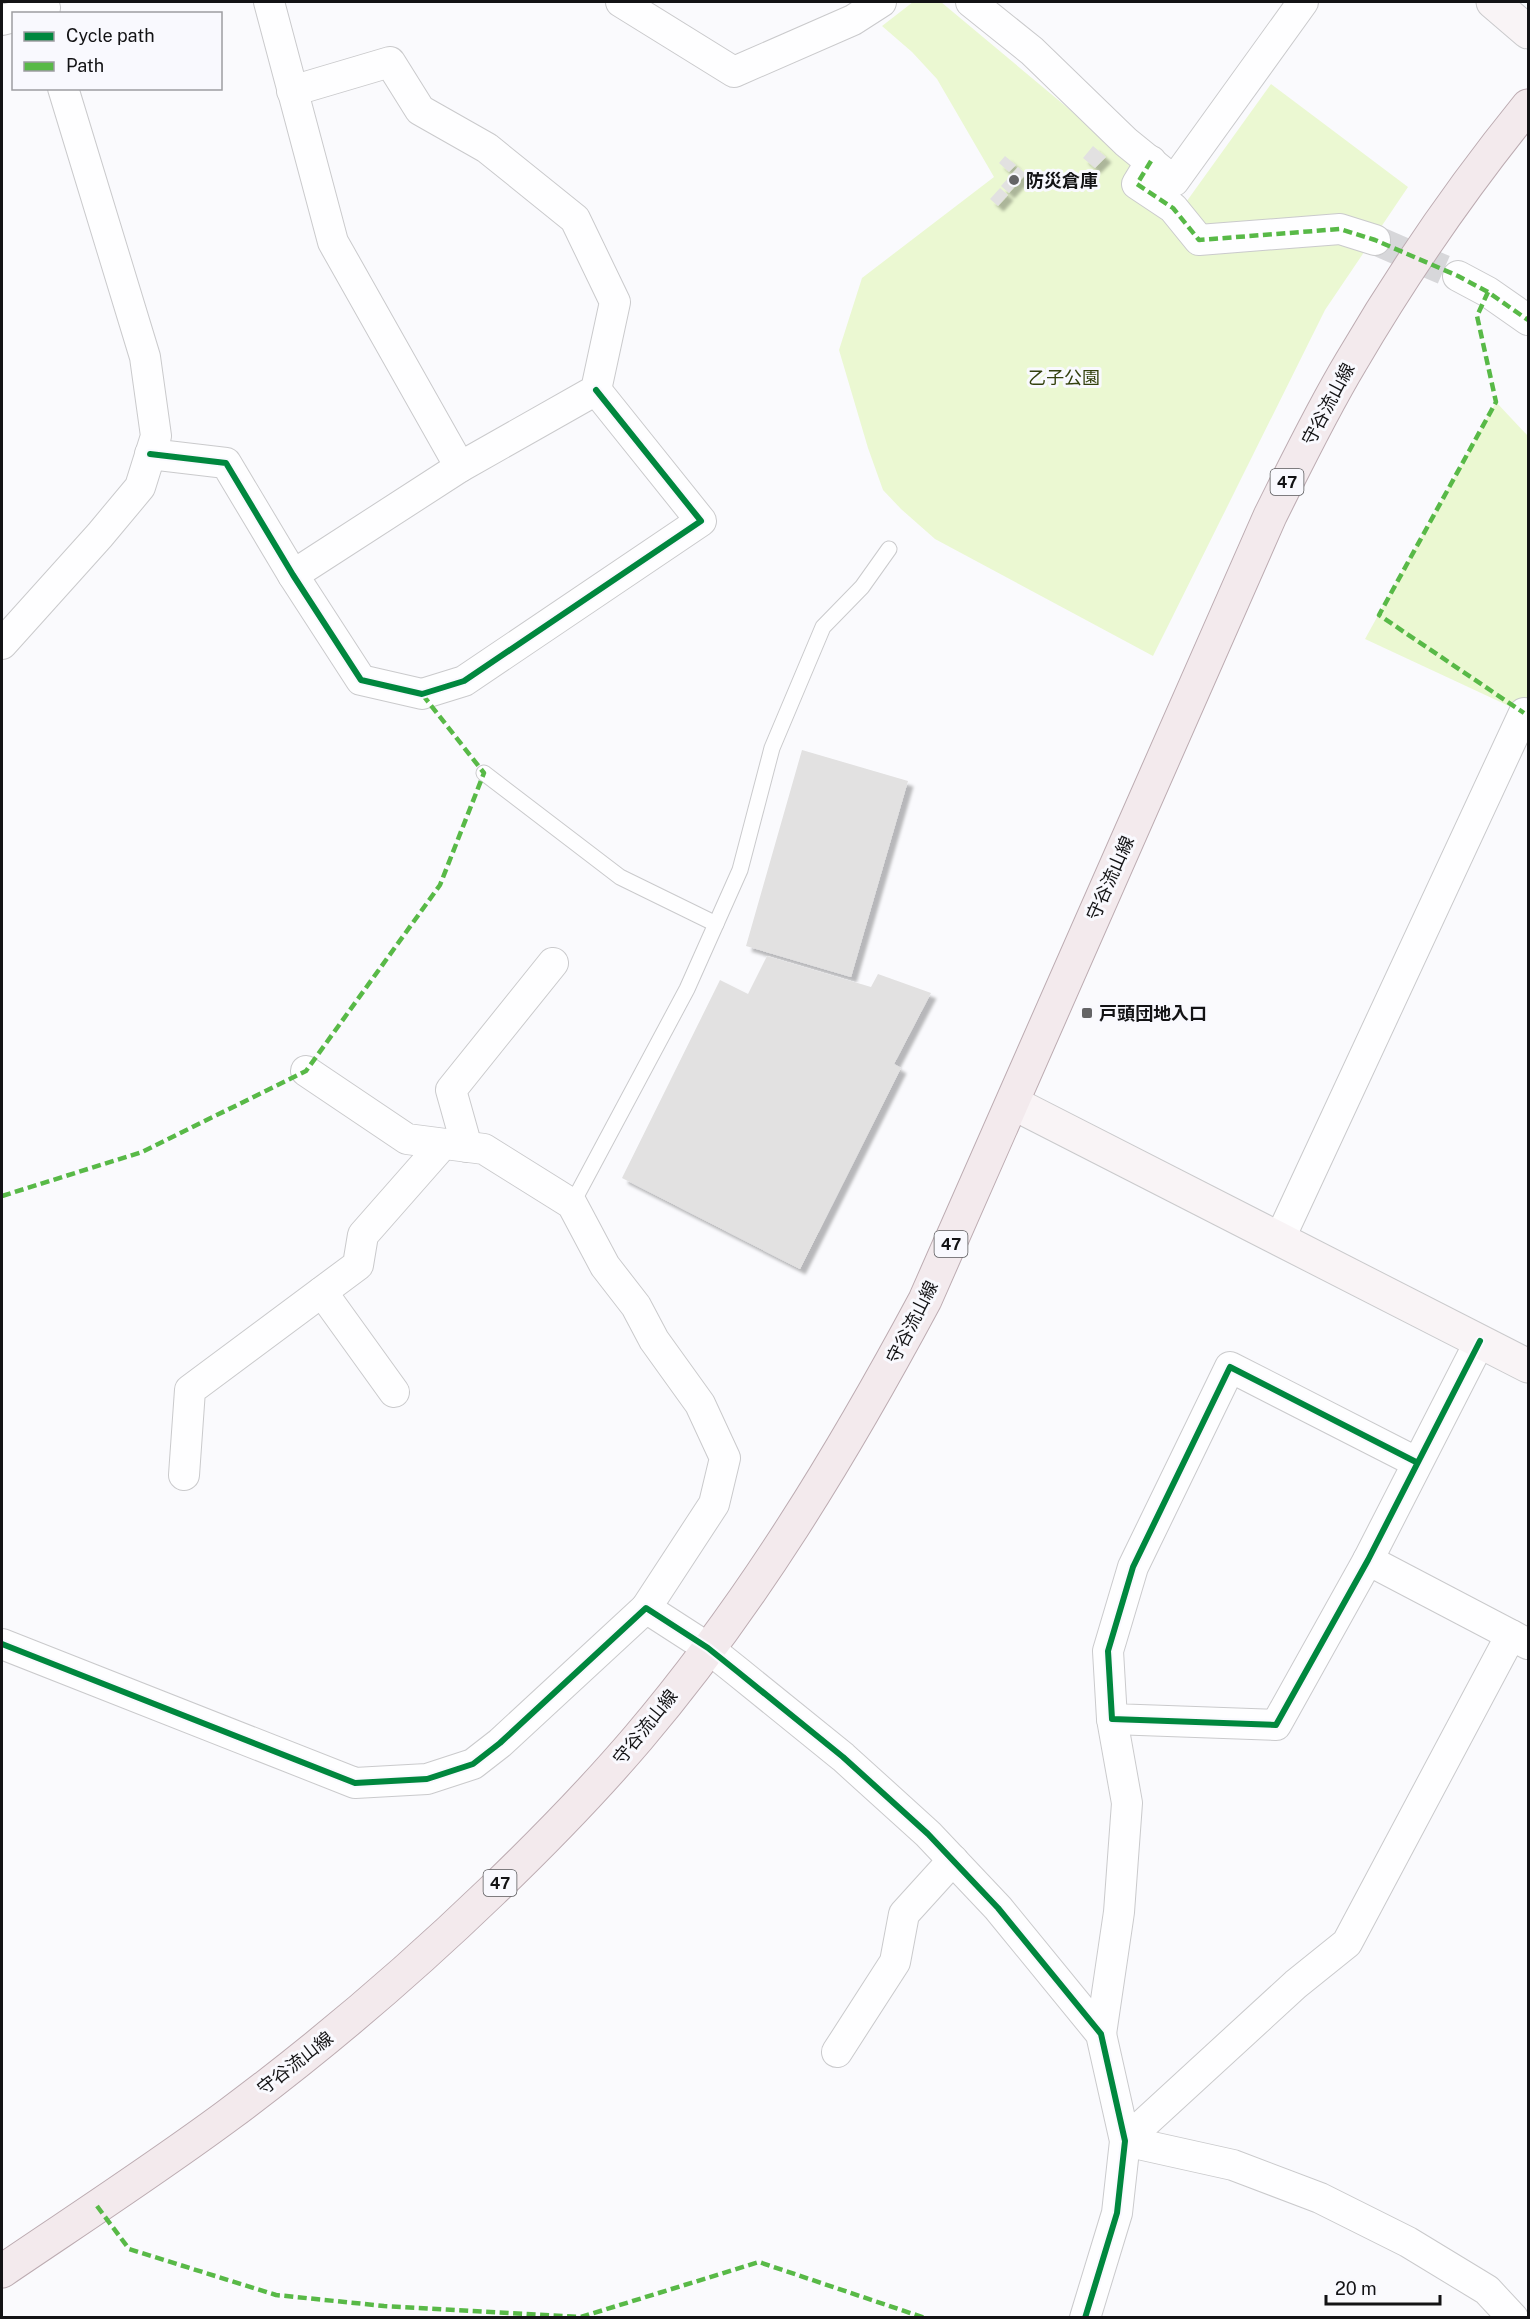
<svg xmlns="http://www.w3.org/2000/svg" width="1530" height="2319" viewBox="0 0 1530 2319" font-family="'Public Sans','Noto Sans JP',sans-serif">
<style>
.green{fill:#ebf8d2}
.building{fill:#e2e1e1;filter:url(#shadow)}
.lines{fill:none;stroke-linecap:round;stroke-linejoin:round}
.street-tunnel{stroke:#d7d7da;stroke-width:30;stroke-dasharray:30 15;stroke-linecap:butt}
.lane-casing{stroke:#cacacc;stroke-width:17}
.street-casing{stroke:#cacacc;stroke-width:32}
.secondary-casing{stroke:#cacacc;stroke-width:35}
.primary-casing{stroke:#bcabb1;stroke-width:35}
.lane{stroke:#fefeff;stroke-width:15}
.street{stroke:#fefeff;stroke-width:30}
.secondary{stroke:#f9f4f6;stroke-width:33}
.primary{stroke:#f3eaed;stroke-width:33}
.quiet{stroke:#58b947;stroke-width:4.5;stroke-dasharray:9 4.5;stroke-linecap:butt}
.cycleway-casing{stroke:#f9f9fe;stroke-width:10}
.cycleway{stroke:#00873e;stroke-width:6}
.poi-dot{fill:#646466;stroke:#f9f9fe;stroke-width:2}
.labels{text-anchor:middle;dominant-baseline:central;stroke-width:6;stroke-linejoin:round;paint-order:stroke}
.shield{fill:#f9f9fe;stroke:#58585b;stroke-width:1.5}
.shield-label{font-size:16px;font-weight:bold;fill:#131315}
.poi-label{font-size:18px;font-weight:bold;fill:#131315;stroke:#f9f9fe;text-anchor:start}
.park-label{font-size:18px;fill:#33400d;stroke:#f9f9fe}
.street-label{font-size:18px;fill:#131315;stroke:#f9f9fe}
</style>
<defs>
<filter id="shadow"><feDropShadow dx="5.5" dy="5.5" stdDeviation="1.5" flood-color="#0004"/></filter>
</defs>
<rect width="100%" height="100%" fill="#fafafd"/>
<!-- green -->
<g class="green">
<polygon points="913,2 941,2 1184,205 1271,84 1408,187 1325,310 1153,656 935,539 901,509 883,490 868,448 839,350 862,278 994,177 937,79 912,52 882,26"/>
<polygon points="1496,402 1528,436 1528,705 1524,713 1365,639"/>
</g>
<!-- building -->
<g class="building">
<polygon points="1093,146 1106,157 1095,168 1083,158"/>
<polygon points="1005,156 1016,165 1009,172 999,163"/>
<polygon points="1018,167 1026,174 1009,193 1001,186"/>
<polygon points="1000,188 1008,195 998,206 990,199"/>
<polygon points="802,750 908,781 851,977 746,946"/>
<polygon points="767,956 871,987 878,974 931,993 894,1064 901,1068 800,1269 622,1178 720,980 748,994"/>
</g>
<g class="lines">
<!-- street-tunnel -->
<polyline class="street-tunnel" points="1375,240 1458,276"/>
<!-- lane casing -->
<g class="lane-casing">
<g id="lane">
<polyline points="484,773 620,877 716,924"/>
<polyline points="572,1204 687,989 740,870 772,748 823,627 862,587 889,549"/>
</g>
</g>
<!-- street casing -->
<g class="street-casing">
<g id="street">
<polyline points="269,2 333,242 460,467"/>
<polyline points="621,2 734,72 853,20 881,2"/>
<polyline points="971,2 1032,51 1126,142 1174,181 1303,2"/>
<polyline points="26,14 45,8"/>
<polyline points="2,20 14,17"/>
<polyline points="292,91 390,62 420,110 487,148 575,219 615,302 596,390 460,467 293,575"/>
<polyline points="1151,161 1137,184 1173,208 1199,240 1340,229 1375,240"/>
<polyline points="1458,276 1488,292 1528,320"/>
<polyline points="150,454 226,463 293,575 361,680 422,694 464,681 701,521 596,390"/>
<polyline points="2,644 100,535 140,487 156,436 145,357 63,88"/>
<polyline points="306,1071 407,1139 484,1149 572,1204 605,1266 636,1306 654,1340 700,1404 725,1458 714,1504 646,1608"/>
<polyline points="467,1147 451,1090 553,963"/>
<polyline points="1280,1238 1524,713 1528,715"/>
<polyline points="322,1292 394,1392"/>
<polyline points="1416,1462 1230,1367 1133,1567 1108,1651 1112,1719 1276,1725 1368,1560 1480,1341"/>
<polyline points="184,1475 190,1390 358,1265 363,1235 443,1144"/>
<polyline points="1368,1560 1511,1635"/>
<polyline points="2,1644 355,1783 427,1779 473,1764 500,1743 646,1608 708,1648 738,1672 843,1757 928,1834 998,1908 1101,2034 1125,2141 1117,2213 1085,2318"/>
<polyline points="1101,2034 1119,1912 1127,1803 1112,1719"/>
<polyline points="837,2052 895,1962 904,1914 953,1860"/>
<polyline points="1125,2141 1296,1984 1347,1943 1511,1635 1528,1644"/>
<polyline points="1125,2141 1233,2165 1320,2198 1408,2242 1487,2290 1513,2318"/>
</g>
</g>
<!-- secondary casing -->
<g class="secondary-casing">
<g id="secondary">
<polyline points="1493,2 1528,32"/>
<polyline points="1013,1103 1528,1366"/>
</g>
</g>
<!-- primary casing -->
<g class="primary-casing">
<path id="primary" d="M2 2271C77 2220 154 2170 227 2116 320 2047 408 1972 492 1891 543 1842 592 1792 638 1738 751 1605 843 1453 925 1300L1270 516C1296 464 1321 412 1351 362 1403 273 1463 186 1528 106"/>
</g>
<!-- lane -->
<use href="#lane" class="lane"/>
<!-- street -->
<use href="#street" class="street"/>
<!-- secondary -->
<use href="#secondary" class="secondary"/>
<!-- primary -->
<use href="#primary" class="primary"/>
<!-- quiet -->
<g class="quiet">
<polyline points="1151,161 1137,184 1173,208 1199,240 1340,229 1375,240 1458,276 1488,292 1528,320"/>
<polyline points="1488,292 1477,316 1496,402 1379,615 1524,713"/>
<polyline points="2,1196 142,1152 306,1071 440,885 484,773 422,694"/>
<polyline points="97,2206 129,2249 276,2295 384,2306 581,2317 759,2262 925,2318"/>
</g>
<!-- cycleway casing -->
<g class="cycleway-casing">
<g id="cycleway">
<polyline points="150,454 226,463 293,575 361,680 422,694 464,681 701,521 596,390"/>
<polyline points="1416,1462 1230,1367 1133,1567 1108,1651 1112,1719 1276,1725 1368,1560 1480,1341"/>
<polyline points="2,1644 355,1783 427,1779 473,1764 500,1743 646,1608 708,1648 738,1672 843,1757 928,1834 998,1908 1101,2034 1125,2141 1117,2213 1085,2318"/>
</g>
</g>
<!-- cycleway -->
<use href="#cycleway" class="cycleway"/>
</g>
<!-- markers -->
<g class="poi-dot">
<circle cx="1014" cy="180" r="6"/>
<rect x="1081" y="1007" width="12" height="12" rx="3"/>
</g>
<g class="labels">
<!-- shield labels -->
<g class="shield">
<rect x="1270.5" y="469" width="33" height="26" rx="4.5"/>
<rect x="934.5" y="1231" width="33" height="26" rx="4.5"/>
<rect x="483.5" y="1870" width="33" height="26" rx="4.5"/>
</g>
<g class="shield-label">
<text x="1287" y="482">47</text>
<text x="951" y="1244">47</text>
<text x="500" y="1883">47</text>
</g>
<!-- poi labels -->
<g class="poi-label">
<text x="1026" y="180">防災倉庫</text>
<text x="1099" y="1013">戸頭団地入口</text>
</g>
<!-- park labels -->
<g class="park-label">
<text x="1064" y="377">乙子公園</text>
</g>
<!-- street labels -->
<g class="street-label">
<text transform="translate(1328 404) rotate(-62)">守谷流山線</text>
<text transform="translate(1110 878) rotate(-66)">守谷流山線</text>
<text transform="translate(912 1322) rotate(-63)">守谷流山線</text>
<text transform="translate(645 1727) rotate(-51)">守谷流山線</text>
<text transform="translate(295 2063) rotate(-38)">守谷流山線</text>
</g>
</g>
<!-- border -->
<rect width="1530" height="2319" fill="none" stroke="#131315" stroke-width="6"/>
<!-- legend -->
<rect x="12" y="12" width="210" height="78" fill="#f9f9fe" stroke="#9d9da1" stroke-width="1.5"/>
<rect x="24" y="32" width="30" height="9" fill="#00873e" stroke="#9d9da1" stroke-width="1.5"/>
<text x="66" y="42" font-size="18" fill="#131315">Cycle path</text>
<rect x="24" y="62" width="30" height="9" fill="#58b947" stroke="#9d9da1" stroke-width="1.5"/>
<text x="66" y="72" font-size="18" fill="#131315">Path</text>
<!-- scale -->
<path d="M1326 2295v9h114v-9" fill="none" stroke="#131315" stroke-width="3"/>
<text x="1335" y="2295" font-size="18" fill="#131315" stroke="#f9f9fe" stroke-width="4.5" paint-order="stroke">20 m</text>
</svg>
